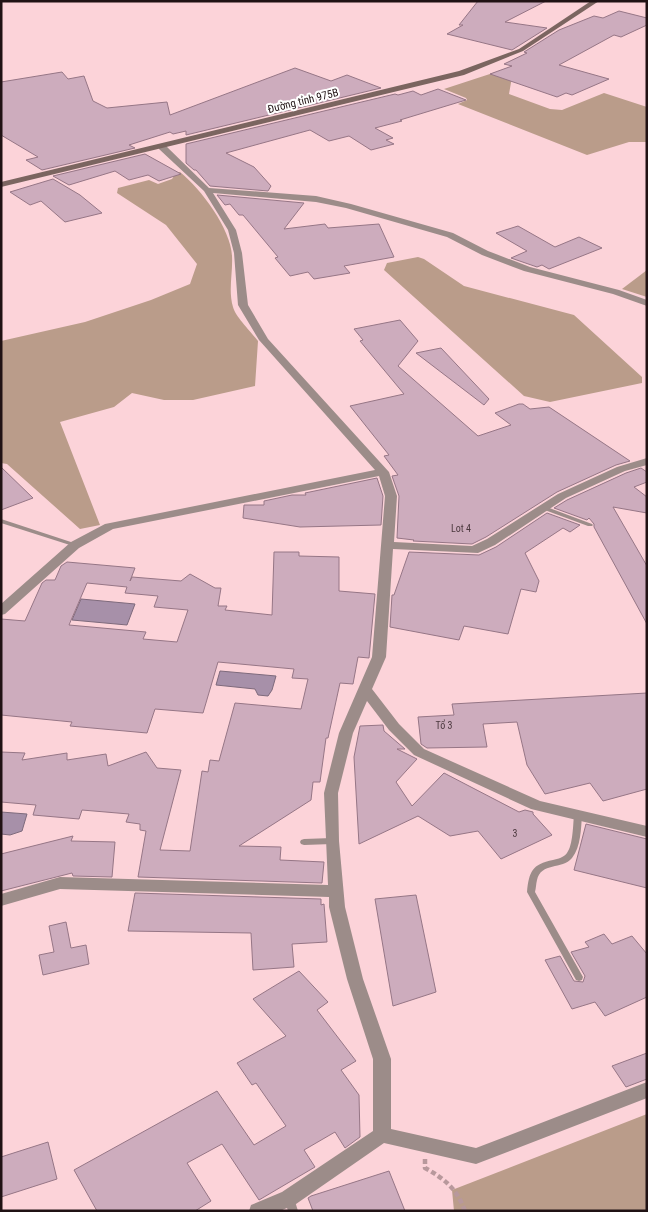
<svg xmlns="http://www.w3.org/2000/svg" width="648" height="1212" viewBox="0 0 648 1212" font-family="'Roboto Condensed',sans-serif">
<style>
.forest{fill:#ba9c8a}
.water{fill:#a790a9;stroke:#7e6a7c}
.building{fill:#cdacbd;stroke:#967686;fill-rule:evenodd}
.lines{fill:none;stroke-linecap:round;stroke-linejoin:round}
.path{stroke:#b8989c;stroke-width:4.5;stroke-dasharray:5 3;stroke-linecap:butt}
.lane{fill:#9c8c89;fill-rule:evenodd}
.street{fill:#9c8c89;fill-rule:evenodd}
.secondary{fill:#7b6560;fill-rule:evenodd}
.labels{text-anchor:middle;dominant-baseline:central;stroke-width:4;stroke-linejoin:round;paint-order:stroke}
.number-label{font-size:10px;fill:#4b383e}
.far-street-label{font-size:11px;fill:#201214;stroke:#fff}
</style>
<rect width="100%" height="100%" fill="#fcd3d9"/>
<!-- forest -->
<g class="forest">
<polygon points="496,72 512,77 509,94 550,109 562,110 604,93 647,107 647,142 629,142 587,155 458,104 467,100 466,98 444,89"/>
<path d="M180 172C201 189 231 229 232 256 233 273 228 290 233 307 235 316 252 333 258 341L255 386 193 400H164L132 393 114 407 60 422 100 525 80 529 7 464 1 463V341L85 322 151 300 190 284 197 264 166 225 117 193 118 188 149 180 158 184 172 179 176 173Z"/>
<polygon points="418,257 424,259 464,286 574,315 642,377 642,383 550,402 524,396 384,270 387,263"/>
<polygon points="647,270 647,297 622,289"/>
<polygon points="647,1114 647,1211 454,1211 452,1190"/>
</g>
<!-- water -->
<g class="water">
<polygon points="81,599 135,604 127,625 72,620"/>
<polygon points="220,671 276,676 272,690 268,696 258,695 255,689 216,685"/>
<polygon points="1,812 27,814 22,831 10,835 1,834"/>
</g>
<!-- building -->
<g class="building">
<polygon points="478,1 546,1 505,22 547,28 512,50 447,34 463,25 459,25"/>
<polygon points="619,11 647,18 647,25 621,37 614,35 559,65 609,79 572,95 566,93 557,97 490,74 512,66 504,64 527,53 524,52 559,30 594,16 603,18"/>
<polygon points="295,68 331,81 347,75 381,88 186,135 186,131 173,134 170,132 129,145 135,148 42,170 26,160 38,157 1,135 1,82 62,72 68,79 84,76 93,101 107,108 167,102 170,115"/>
<polygon points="438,89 466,100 400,120 402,121 375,128 393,138 386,140 394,144 371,150 349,136 329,141 310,130 226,153 254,167 271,186 268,191 210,186 196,170 194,170 186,163 186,144 395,94 398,95 413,91 421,95"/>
<polygon points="145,154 181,174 159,181 148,175 129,180 115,171 69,185 53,176"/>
<polygon points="53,179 80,195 102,213 65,222 41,201 30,205 10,192"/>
<polygon points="217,195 304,203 284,229 325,224 328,228 379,224 394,257 344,266 350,273 314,279 308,272 290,276 275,258 278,257 243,215 239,215 230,204 225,205"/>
<polygon points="518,226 555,247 579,237 602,248 549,269 542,265 537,267 511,258 527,251 496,233"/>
<polygon points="400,320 418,341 398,366 478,436 511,425 495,413 519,404 523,404 530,409 549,407 630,461 616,465 557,492 486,537 472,544 413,541 414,540 397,538 399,496 392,476 398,475 384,456 389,455 350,406 404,394 360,341 363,340 354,329"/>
<polygon points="441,348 489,399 484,405 416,353"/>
<polygon points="1,467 33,498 1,510"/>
<polygon points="641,468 647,472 647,482 634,487 647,497 647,513 613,507 647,566 647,624 594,527 594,524 589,518 587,520 554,508 567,500 626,473"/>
<polygon points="377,478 383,496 381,525 300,527 243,518 244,505 264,505 264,501 292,495 306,495 305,493"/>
<polygon points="547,513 580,525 570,532 563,528 525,553 539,581 536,592 521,589 508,634 464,626 459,640 390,627 392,595 394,595 409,552 479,555 496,547"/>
<path d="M274 552H299V556L339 557V591L375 594 369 658 358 657 353 684 340 683 328 738H326L320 782H313L311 800 239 846 281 847 280 860 324 862 322 883 138 877 146 831 140 830V824L126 822 129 814 82 810 79 819 33 815 36 805 1 802V752L25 753 22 760 67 753V760L106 754 108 766 146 752 157 768 181 770 160 850 190 851 202 771 208 772 210 760 219 761 235 703 301 709 308 679 292 678 294 669 218 662 203 713 155 709 147 733 70 726 72 722 1 715V619L25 621 42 583 46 580H55L61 566 67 562 135 568 130 581 132 577 181 581 190 574 215 588H221L218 606H227L225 610 272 615ZM87 583 127 587 125 593 158 596 154 607 188 610 177 642 143 639 146 632 69 625Z"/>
<polygon points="647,693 647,789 603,801 590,783 545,794 527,765 517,722 483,724 487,747 427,748 421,744 418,717 454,715 452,704"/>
<polygon points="383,725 384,731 405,749 397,749 417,759 396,782 412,806 444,773 519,812 525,810 533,812 533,814 552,835 501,859 478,831 450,836 418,816 359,844 354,757 360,726"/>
<polygon points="586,824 647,839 647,888 574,870"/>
<polygon points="73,836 71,841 115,842 112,877 73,876 72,873 1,891 1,854"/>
<polygon points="135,893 321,899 321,905 324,904 327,942 292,944 294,967 253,970 251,933 128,931"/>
<polygon points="416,895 436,992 393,1006 375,899"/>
<polygon points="66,922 71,948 86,945 89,964 43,975 39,955 54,952 49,926"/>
<polygon points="604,934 612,944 632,936 647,954 647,997 605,1016 595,1002 572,1009 545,960 560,956 574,981 583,982 585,976 571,952 589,947 585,942"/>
<polygon points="299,971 328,1002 317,1010 356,1061 341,1070 359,1095 360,1137 345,1148 335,1132 304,1150 315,1167 259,1200 222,1144 187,1163 211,1201 195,1211 97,1211 74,1170 217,1091 254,1145 286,1126 256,1083 252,1085 237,1063 286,1036 253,999"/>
<polygon points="647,1053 647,1079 626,1087 612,1066"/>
<polygon points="48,1142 57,1179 1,1197 1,1157"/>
<polygon points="389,1171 405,1211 313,1211 308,1198 311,1196"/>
</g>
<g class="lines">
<!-- path -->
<path class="path" d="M425 1159V1168C445 1179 457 1189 465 1211"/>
<!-- lane -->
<g class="lane">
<polygon points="544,506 592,524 593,525 592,526 588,526 542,509 541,508 542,507"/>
<polygon points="1,519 77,544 78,545 77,546 73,546 1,523"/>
<path d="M578 812 581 813 582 815C581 828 581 847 572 858 562 870 541 862 537 880 536 884 536 888 535 892L583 977 582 980 579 981 576 980 527 892C529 872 532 864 553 860 558 859 564 857 567 853 573 845 573 825 574 815L575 813Z"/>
<polygon points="332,838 335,839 336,841 335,843 332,844 304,845 301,844 300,842 301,840 304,839"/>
<polygon points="289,1193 293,1195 298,1211 288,1211 284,1198 285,1195"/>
</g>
<!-- street -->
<polygon class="street" points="159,145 165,145 209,188 316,196 351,204 453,233 488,251 530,267 619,290 647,300 647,306 613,294 524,271 482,255 447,237 346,208 316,202 213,193 236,230 242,253 248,305 268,339 389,472 397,496 394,542 472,546 487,539 558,494 617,467 647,458 647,465 625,471 566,498 495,545 478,553 393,549 386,657 372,689 399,724 424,749 540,801 647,826 647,837 531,809 414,755 389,730 367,701 353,733 338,793 339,841 345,907 363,979 391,1059 391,1129 476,1148 647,1082 647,1098 476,1164 384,1143 296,1204 280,1211 249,1211 251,1205 282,1192 373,1131 373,1059 347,979 329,907 329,897 60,889 1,906 1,894 60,877 328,885 324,793 339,733 372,657 385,496 379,476 113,529 79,548 5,614 1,615 1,604 71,542 105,524 375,470 259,340 238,305 234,253 228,230 204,191 159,149"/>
<!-- secondary -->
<polygon class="secondary" points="591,1 599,1 523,51 464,75 1,187 1,182 459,71 519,49"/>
</g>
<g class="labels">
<!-- number labels -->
<g class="number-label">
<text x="461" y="528">Lot 4</text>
<text x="444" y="725">Tổ 3</text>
<text x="515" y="833">3</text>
</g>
<!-- far-street labels -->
<g class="far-street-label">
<text transform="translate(303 101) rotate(-14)">Đường tỉnh 975B</text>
</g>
</g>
<!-- border -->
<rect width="648" height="1212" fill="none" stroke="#201214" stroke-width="5"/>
</svg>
